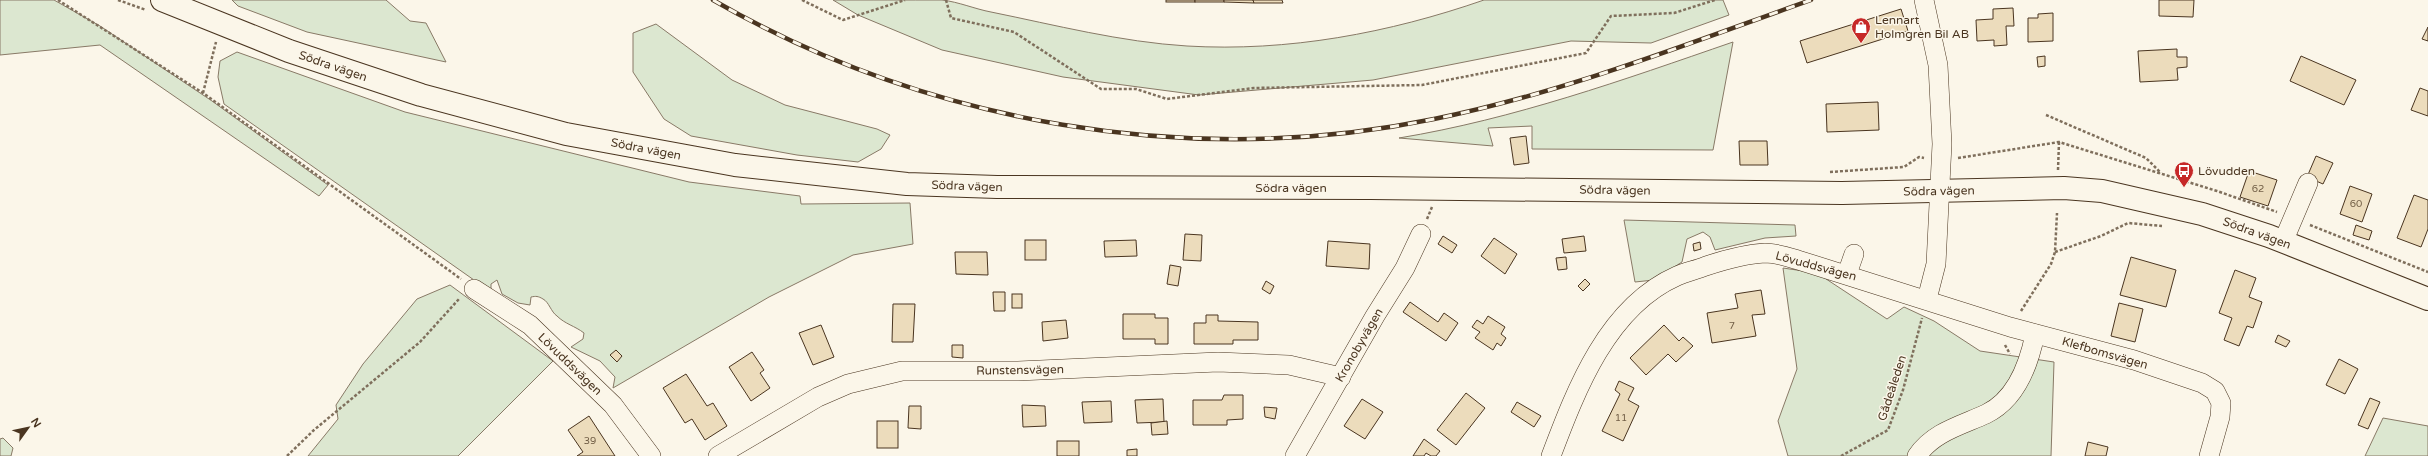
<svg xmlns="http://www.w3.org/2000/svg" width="2428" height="456" viewBox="0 0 2428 456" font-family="'Varela Round',sans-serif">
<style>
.green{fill:#dce7d0;stroke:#887966}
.building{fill:#ecdcbc;stroke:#4a3520}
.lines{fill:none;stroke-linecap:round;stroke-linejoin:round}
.minor-casing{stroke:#4a3520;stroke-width:20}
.highway-casing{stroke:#4a3520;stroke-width:24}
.path{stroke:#7f6f5c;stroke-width:2.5;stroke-dasharray:3 2;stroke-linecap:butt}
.minor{stroke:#fbf6e9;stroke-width:19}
.highway{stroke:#fbf6e9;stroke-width:22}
.rail-casing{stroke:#4a3520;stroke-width:4.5}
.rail{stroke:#fbf6e9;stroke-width:3;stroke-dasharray:9;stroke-linecap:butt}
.labels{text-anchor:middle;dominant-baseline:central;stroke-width:3;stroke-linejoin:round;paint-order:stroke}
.number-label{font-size:10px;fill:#725f47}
.poi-label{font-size:12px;fill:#4a3520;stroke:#fbf6e9;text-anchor:start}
.street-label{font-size:12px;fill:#4a3520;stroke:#fbf6e9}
</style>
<rect width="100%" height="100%" fill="#fbf6e9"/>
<!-- green -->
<g class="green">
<polygon points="0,0 54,0 100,26 212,101 328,185 319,196 100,45 0,55"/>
<polygon points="232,0 386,0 410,21 426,23 446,62 307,32 238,6"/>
<path d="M833 0C868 0 908 0 942 0 959 2 975 9 991 12 1055 25 1121 42 1187 46 1288 52 1389 33 1484 0H1723L1729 15 1651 43 1571 41 1373 80 1199 95 1063 77 942 50 858 15Z"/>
<polygon points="656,24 732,80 785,105 877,129 890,135 881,149 858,162 797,155 691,136 664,119 633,72 633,33"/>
<path d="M1733 42 1713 150 1532 149V126L1488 128 1493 146 1399 138C1514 119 1623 80 1733 42Z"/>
<path d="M237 52 405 112 689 182 800 196 801 204 910 203 913 244 853 255 769 297 613 388 615 377 600 361 571 347 583 339 584 333C575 326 565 324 557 316 551 312 549 302 543 299 538 296 536 296 531 297L530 305 518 303 502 294 497 280 491 284V292L224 104 218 77 220 61Z"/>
<polygon points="1624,220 1795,225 1796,236 1765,238 1715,250 1710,237 1703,232 1687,239 1682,262 1654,280 1635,282"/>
<polygon points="1783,268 1817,273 1887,319 1904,307 1934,321 1980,351 2054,362 2051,456 1788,456 1778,421 1797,369"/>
<polygon points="450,285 553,361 458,456 308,456 338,419 336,405 363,364 417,299"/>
<polygon points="2383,418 2428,426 2428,456 2365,456"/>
<polygon points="3,438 13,448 11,456 0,456 0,439"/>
</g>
<!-- building -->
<g class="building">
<rect x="1166" y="0" width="29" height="2"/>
<rect x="1195" y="0" width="29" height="2"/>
<polygon points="1224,0 1253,0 1254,3 1224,2"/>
<polygon points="1253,0 1282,0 1283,3 1254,3"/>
<polygon points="2159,0 2194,0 2193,17 2159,16"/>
<polygon points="2013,8 2014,26 2006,26 2007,45 1994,46 1994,40 1977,41 1976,20 1993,19 1993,9"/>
<polygon points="1901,9 1908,31 1807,63 1800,41"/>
<polygon points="2053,13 2053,41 2028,42 2028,18 2038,18 2038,14"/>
<polygon points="2428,27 2428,41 2422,39"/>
<polygon points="2177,49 2177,57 2187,57 2187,67 2177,68 2178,80 2140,82 2138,51"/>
<polygon points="2045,56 2045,66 2038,67 2037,57"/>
<polygon points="2301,56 2356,80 2344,105 2290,81"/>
<polygon points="2420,88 2428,91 2428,116 2411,110"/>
<polygon points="1878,102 1879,130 1827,132 1826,104"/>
<polygon points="1526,136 1529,163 1514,165 1510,138"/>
<polygon points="1739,141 1767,141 1768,165 1740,165"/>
<polygon points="2316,156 2333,163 2323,184 2307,177"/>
<polygon points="2249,171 2277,180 2268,206 2240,197"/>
<polygon points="2350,186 2372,194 2362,222 2340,214"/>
<polygon points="2414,195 2428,200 2428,229 2421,247 2397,238"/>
<polygon points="2356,225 2372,231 2369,240 2353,235"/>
<polygon points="1185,234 1202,235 1201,261 1183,260"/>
<polygon points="1443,236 1457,245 1452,253 1438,244"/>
<polygon points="1584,236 1586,251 1564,253 1562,239"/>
<polygon points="1494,238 1517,254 1505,274 1481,256"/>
<rect x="1025" y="240" width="21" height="20"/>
<polygon points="1136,240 1137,256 1105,257 1104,241"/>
<polygon points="1328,241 1370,244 1369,269 1326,266"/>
<polygon points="1700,242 1701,249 1694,251 1693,244"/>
<polygon points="955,252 987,252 988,275 956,274"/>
<polygon points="1566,257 1567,269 1558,270 1556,258"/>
<polygon points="2131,257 2176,270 2166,307 2120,295"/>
<polygon points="1170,265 1181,267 1178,286 1167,284"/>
<polygon points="2235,270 2256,278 2249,297 2262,302 2253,328 2247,326 2239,346 2224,340 2232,318 2219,313"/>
<polygon points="1585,279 1590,284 1583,291 1578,286"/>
<polygon points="1266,281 1274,286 1270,294 1262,289"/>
<polygon points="1761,290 1765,314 1752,315 1756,336 1712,343 1707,313 1738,308 1735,294"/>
<polygon points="993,292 1005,292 1005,311 994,311"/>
<rect x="1012" y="294" width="10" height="14"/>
<polygon points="1410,302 1438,322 1444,313 1458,323 1446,341 1403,312"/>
<polygon points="2119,303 2143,309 2135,342 2111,336"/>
<polygon points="893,304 915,304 913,342 892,342"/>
<polygon points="1123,314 1155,314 1155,318 1168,318 1168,344 1155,344 1155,339 1123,339"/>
<polygon points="1206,315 1218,315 1218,321 1258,322 1258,340 1233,340 1233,344 1194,344 1194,323 1206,323"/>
<polygon points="1488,316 1505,327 1501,334 1506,338 1501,346 1497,343 1493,350 1475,338 1480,332 1472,327 1477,320 1483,324"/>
<polygon points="1066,320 1068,338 1043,341 1042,322"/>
<polygon points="821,325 834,357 813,365 799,333"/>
<polygon points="1664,325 1679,341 1683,337 1693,346 1676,362 1668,354 1646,375 1630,358"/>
<polygon points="2278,335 2290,341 2286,347 2275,342"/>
<polygon points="952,345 963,345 963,358 952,357"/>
<polygon points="616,350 622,356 617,362 610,355"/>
<polygon points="752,352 764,370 760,373 770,388 751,401 729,367"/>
<polygon points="2339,359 2358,369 2345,394 2326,385"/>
<polygon points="686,374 707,406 713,403 727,426 705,440 692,419 685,423 663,388"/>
<polygon points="1619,381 1634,388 1628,400 1639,406 1623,441 1602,431 1620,394 1615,390"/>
<polygon points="1466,393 1485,408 1456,445 1437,430"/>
<polygon points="1224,395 1243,395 1243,419 1227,420 1227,425 1193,425 1193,400 1222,400"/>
<polygon points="2370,398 2380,402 2368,429 2358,425"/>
<polygon points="1163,399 1164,422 1137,423 1135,400"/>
<polygon points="1362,399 1383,412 1365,439 1344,426"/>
<polygon points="1111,401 1112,422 1084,423 1082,402"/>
<polygon points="1517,402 1541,416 1534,427 1511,412"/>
<polygon points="1022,405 1045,406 1046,426 1023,427"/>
<polygon points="909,406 921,406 921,429 908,428"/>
<polygon points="1264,407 1277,408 1275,419 1265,417"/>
<polygon points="589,416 615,456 577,456 583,452 568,430"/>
<rect x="877" y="421" width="21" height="27"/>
<polygon points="1167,421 1168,434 1152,435 1151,423"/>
<polygon points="1424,439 1440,451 1436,456 1431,456 1426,453 1424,456 1413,456"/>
<rect x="1057" y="441" width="22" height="15"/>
<polygon points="2088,442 2108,447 2106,456 2085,456"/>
<polygon points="1137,449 1137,456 1127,456 1127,450"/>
</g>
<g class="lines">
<!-- minor casing -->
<g class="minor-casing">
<g id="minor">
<polyline points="1924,0 1938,65 1942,144 1936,264 1927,299"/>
<polyline points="2283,242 2308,183"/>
<polyline points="1847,274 1854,254"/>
<polyline points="474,289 530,325 613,405 651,456"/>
<polyline points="718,456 818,397 848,384 902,371 1018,371 1218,362 1289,365 1341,377"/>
<polyline points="1295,456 1375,316 1405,268 1421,234"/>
<path d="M1551 456C1576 390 1607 307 1677 276 1686 272 1696 270 1706 266 1724 260 1746 254 1765 253 1776 253 1788 257 1798 260L2010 327 2134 360 2202 383 2215 391 2221 403 2220 417 2209 456"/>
<path d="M1917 456C1933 432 1962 425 1986 414 2017 399 2029 364 2035 334"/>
</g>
</g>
<!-- highway casing -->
<g class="highway-casing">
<polyline id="highway" points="162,0 289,51 421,95 566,134 735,165 907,184 997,187 1371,188 1842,193 2064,188 2102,191 2202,214 2269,236 2428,299"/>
</g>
<!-- path -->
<g class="path">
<polyline points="58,0 203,93 461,279"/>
<polyline points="118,0 146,10"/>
<polyline points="802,0 843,20 905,0"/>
<polyline points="946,0 951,18 1014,32 1101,89 1136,89 1167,99 1254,88 1422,85 1586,53 1611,16 1674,13 1715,0"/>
<polyline points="203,93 216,42"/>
<polyline points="2046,115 2146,158 2161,173"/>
<polyline points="1958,158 2059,142 2217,191 2277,212"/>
<polyline points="2058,170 2059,142"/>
<polyline points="1830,172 1904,167 1919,157 1924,158"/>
<polyline points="1427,219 1432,207"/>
<polyline points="2310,225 2428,272"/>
<polyline points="2055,252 2101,236 2128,223 2162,226"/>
<polyline points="2021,311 2051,264 2055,252 2057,213"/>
<polyline points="2005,345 2010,354"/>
<polyline points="287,456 314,430 420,342 459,299"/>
<polyline points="1841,456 1888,430 1903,390 1922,318"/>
</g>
<!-- minor -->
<use href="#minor" class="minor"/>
<!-- highway -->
<use href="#highway" class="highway"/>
<!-- rail casing -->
<g class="rail-casing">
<path id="rail" d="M713 0C928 124 1190 169 1434 119 1563 93 1687 44 1811 0"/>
</g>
<!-- rail -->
<use href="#rail" class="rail"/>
</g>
<!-- icons -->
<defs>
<g id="shop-pin" transform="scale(1)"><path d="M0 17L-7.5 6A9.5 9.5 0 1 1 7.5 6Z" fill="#c62828" stroke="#fbf6e9"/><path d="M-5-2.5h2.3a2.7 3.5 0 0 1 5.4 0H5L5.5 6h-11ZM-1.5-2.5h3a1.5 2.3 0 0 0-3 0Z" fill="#fff"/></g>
<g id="bus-pin" transform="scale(1)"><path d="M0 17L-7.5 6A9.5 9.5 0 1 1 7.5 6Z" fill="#c62828" stroke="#fbf6e9"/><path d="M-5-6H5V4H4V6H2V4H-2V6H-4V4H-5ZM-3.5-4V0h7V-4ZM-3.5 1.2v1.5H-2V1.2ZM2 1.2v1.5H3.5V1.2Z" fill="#fff"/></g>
</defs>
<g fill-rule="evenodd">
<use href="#shop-pin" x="1861" y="27"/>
<use href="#bus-pin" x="2184" y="171"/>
</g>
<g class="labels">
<!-- number labels -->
<g class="number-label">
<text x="2258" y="189">62</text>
<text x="2356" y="204">60</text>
<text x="1732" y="326">7</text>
<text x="1621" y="418">11</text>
<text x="590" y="441">39</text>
</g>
<!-- poi labels -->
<g class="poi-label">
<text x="1875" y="20">Lennart<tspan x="1875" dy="14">Holmgren Bil AB</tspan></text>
<text x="2198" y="171">Lövudden</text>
</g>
<!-- street labels -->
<g class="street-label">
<text transform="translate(333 66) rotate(19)">Södra vägen</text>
<text transform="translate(646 149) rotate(11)">Södra vägen</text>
<text transform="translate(967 186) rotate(2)">Södra vägen</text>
<text x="1291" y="188">Södra vägen</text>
<text transform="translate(1615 190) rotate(1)">Södra vägen</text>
<text transform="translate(1939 191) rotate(-1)">Södra vägen</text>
<text transform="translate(2257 233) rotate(20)">Södra vägen</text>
<text transform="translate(1816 266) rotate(15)">Lövuddsvägen</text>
<text transform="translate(1359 345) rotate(-60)">Kronobyvägen</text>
<text transform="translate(2105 353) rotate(16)">Klefbomsvägen</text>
<text transform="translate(570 364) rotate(44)">Lövuddsvägen</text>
<text transform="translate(1020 370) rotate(-1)">Runstensvägen</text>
<text transform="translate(1892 388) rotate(-72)">Gådeåleden</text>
</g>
</g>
<!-- north arrow -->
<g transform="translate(28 428) rotate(57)" stroke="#fbf6e9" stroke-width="3" paint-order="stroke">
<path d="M0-3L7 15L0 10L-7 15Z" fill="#4a3520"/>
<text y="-6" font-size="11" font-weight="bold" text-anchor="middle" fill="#4a3520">N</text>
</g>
</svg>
